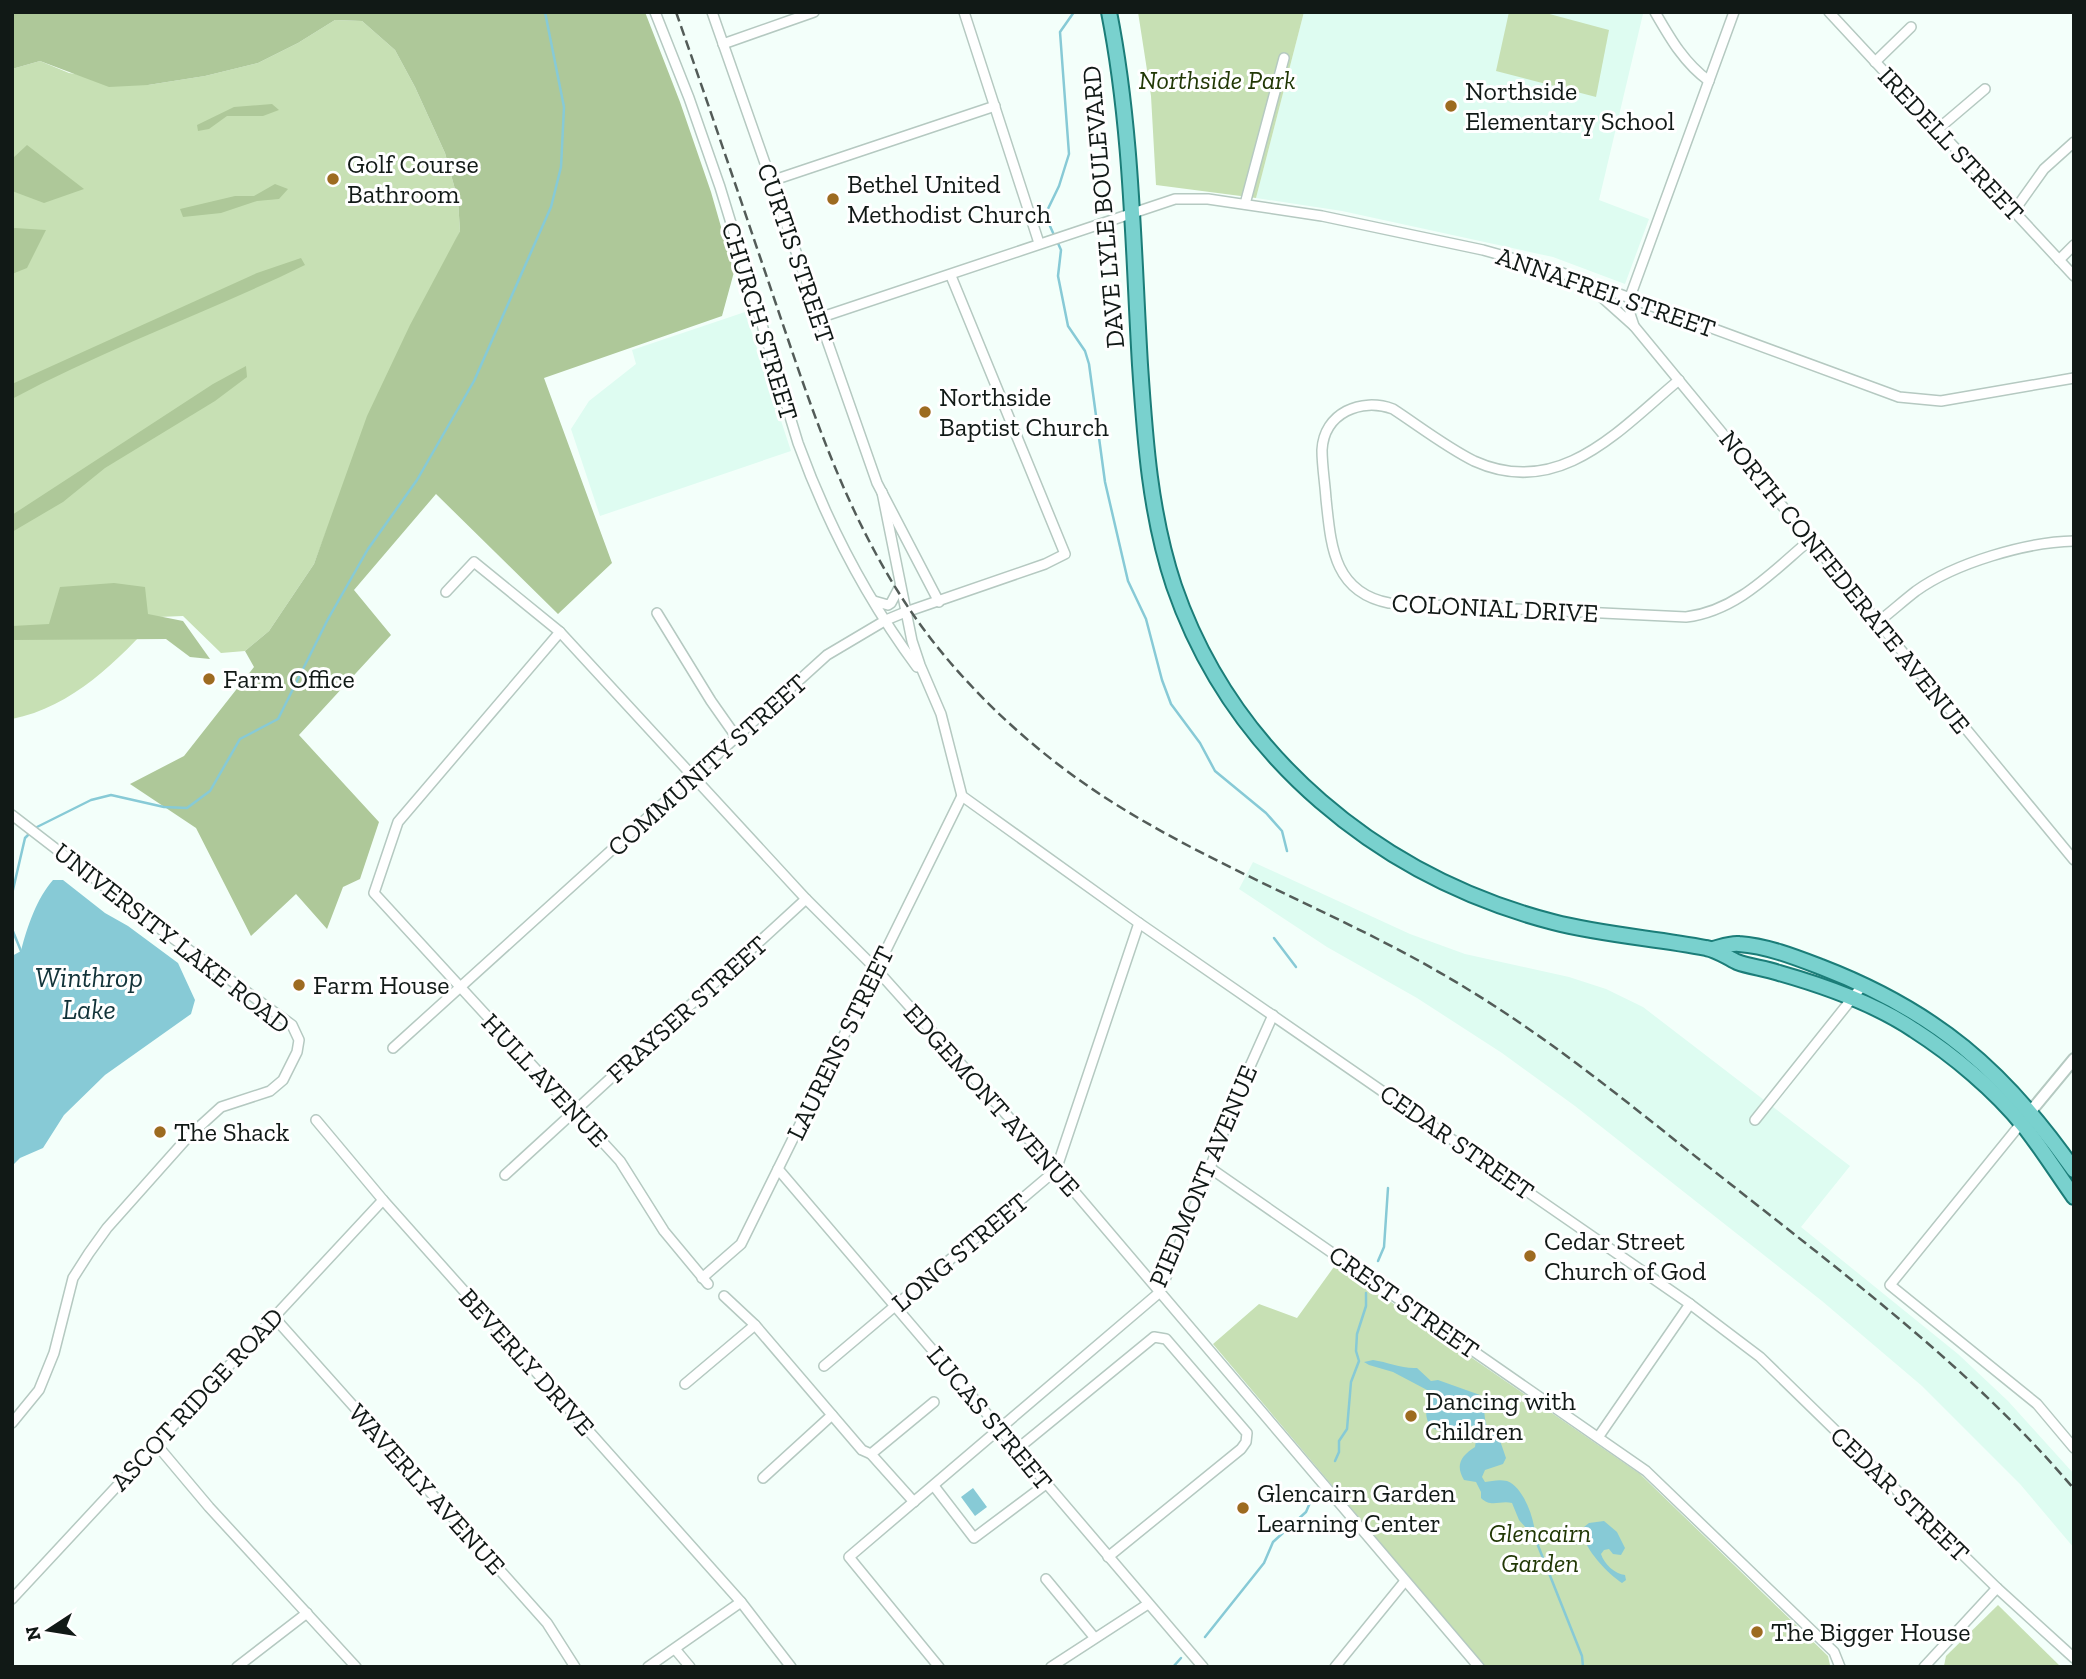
<svg xmlns="http://www.w3.org/2000/svg" width="2086" height="1679" viewBox="0 0 2086 1679" font-family="'Zilla Slab',serif">
<style>
.built{fill:#defcf1}
.green{fill:#c7e0b4}
.forest{fill:#aec899}
.water{fill:#87cad6}
.lines{fill:none;stroke-linecap:round;stroke-linejoin:round}
.stream{stroke:#87cad6;stroke-width:2.5}
.minor-casing{stroke:#b5c9c1;stroke-width:12}
.tertiary-casing{stroke:#b5c9c1;stroke-width:14}
.primary-casing{stroke:#1b7d78;stroke-width:18}
.minor{stroke:#fff;stroke-width:9}
.tertiary{stroke:#fff;stroke-width:10}
.primary{stroke:#79d1ce;stroke-width:14}
.rail{stroke:#535c58;stroke-width:2.5;stroke-dasharray:10 5;stroke-linecap:butt}
.poi-dot{fill:#9d6b20;stroke:#fff;stroke-width:2.5}
.labels{text-anchor:middle;dominant-baseline:central;stroke-width:6;stroke-linejoin:round;paint-order:stroke}
.park-label{font-size:26px;font-style:italic;fill:#213805;stroke:#fff}
.poi-label{font-size:26px;fill:#111916;stroke:#fff;text-anchor:start}
.street-label{font-size:26px;fill:#111916;stroke:#fff}
.water-label{font-size:28px;font-style:italic;fill:#123339;stroke:#fff}
</style>
<rect width="100%" height="100%" fill="#f3fffa"/>
<!-- built -->
<g class="built">
<polygon points="1304,12 1634,12 1643,14 1599,200 1649,219 1625,284 1553,257 1342,211 1256,198"/>
<polygon points="745,312 791,451 600,516 571,429 589,401 636,364 632,350"/>
<polygon points="1253,862 1410,934 1465,954 1569,977 1606,989 1643,1007 1850,1166 1801,1227 1958,1354 2008,1401 2074,1474 2074,1548 2020,1484 1922,1386 1822,1301 1575,1106 1502,1053 1417,998 1327,947 1239,889"/>
</g>
<!-- green -->
<g class="green">
<polygon points="1138,12 1304,12 1256,198 1156,185 1151,96"/>
<polygon points="1509,12 1542,12 1609,30 1596,97 1496,71"/>
<path d="M335 20 362 21 395 50 415 87 445 153 458 200 460 231 340 495 314 564 269 631 245 651 221 653 183 616 158 617C118 660 73 707 12 719V69L40 61 69 73 148 85 205 76 258 63 298 43Z"/>
<polygon points="1336,1264 1640,1474 1828,1656 1830,1665 1828,1667 1485,1667 1213,1344 1259,1304 1297,1318"/>
<polygon points="1998,1605 2061,1667 1944,1666 1946,1656"/>
</g>
<!-- forest -->
<g class="forest">
<polygon points="12,12 645,12 680,102 711,192 734,272 722,316 544,378 612,563 558,614 436,494 354,590 391,635 299,735 379,822 360,879 343,887 327,929 296,894 251,936 196,828 130,784 184,756 254,667 245,651 269,631 314,564 367,416 410,325 460,231 458,200 445,153 415,87 395,50 362,21 335,20 298,43 258,63 205,76 148,85 109,87 40,61 12,69"/>
<polygon points="272,104 279,110 263,116 227,116 209,129 198,131 197,125 234,107"/>
<polygon points="27,145 84,189 44,203 12,191 12,159"/>
<polygon points="275,184 288,189 279,199 257,201 221,213 183,217 180,209 235,196 254,196"/>
<polygon points="15,228 46,230 27,268 12,274 12,229"/>
<path d="M301 258 305 265C209 312 107 348 12 399V384L257 273Z"/>
<polygon points="246,366 247,377 215,401 105,468 63,502 12,532 12,515 213,384"/>
<polygon points="114,583 145,587 148,614 183,621 210,659 190,657 166,639 12,640 12,626 49,624 60,587"/>
</g>
<!-- water -->
<g class="water">
<path d="M53 880H63L105 913 128 926 178 963 195 1000 191 1014 105 1075 64 1115 43 1148 20 1158 12 1166V956L21 951C27 927 37 898 53 880Z"/>
<path d="M1373 1360C1388 1362 1402 1369 1417 1368L1431 1381 1438 1380 1480 1395C1486 1407 1483 1420 1488 1428L1496 1429 1506 1458 1503 1464 1485 1470 1482 1477 1485 1482C1492 1481 1499 1479 1507 1481 1524 1487 1536 1522 1535 1538L1519 1520 1512 1503C1500 1500 1491 1508 1481 1498V1492L1476 1482 1464 1480C1455 1465 1461 1456 1475 1447L1478 1426H1468L1450 1434C1421 1429 1425 1414 1429 1391L1393 1372 1369 1365 1364 1362Z"/>
<polygon points="973,1488 987,1507 975,1516 961,1497"/>
<path d="M1604 1521 1617 1532 1625 1548 1621 1555 1613 1554 1609 1549 1604 1550 1601 1554C1604 1564 1615 1574 1625 1575L1626 1580 1622 1583C1608 1574 1578 1544 1584 1527L1589 1523Z"/>
</g>
<g class="lines">
<!-- stream -->
<g class="stream">
<polyline points="1054,235 1045,215 1059,186 1069,154 1060,32 1074,12"/>
<polyline points="1057,241 1061,250 1058,276 1068,326 1085,351 1089,364 1105,482 1128,581 1146,619 1162,680 1171,704 1200,743 1215,771 1266,813 1282,831 1287,851"/>
<polyline points="37,827 91,800 111,795 164,807 187,808 210,791 240,739 278,719 328,619 368,549 417,480 474,381 551,207 561,167 564,107 545,12"/>
<polyline points="12,894 25,838 29,834"/>
<polyline points="12,929 21,951"/>
<polyline points="1274,938 1296,967"/>
<polyline points="1378,1261 1384,1247 1388,1188"/>
<polyline points="1335,1461 1339,1452 1339,1441 1347,1429 1351,1382 1359,1361 1356,1351 1357,1334 1366,1306 1366,1293"/>
<polyline points="1535,1538 1582,1656 1583,1667"/>
<polyline points="1205,1637 1264,1563 1273,1542 1306,1512 1313,1496"/>
<polyline points="1173,1667 1181,1658"/>
</g>
<!-- minor casing -->
<g class="minor-casing">
<g id="minor">
<path d="M655 12 689 98 720 187 798 443C827 523 866 598 917 667"/>
<polyline points="712,12 877,483 939,602"/>
<polyline points="964,12 1039,243"/>
<path d="M1655 12C1670 38 1684 63 1709 81"/>
<polyline points="1734,12 1630,297 1630,314 1634,326 2074,860"/>
<polyline points="1829,12 2074,276"/>
<polyline points="723,44 814,12"/>
<polyline points="1875,62 1911,27"/>
<polyline points="1938,129 1985,89"/>
<polyline points="771,181 995,106"/>
<polyline points="1245,204 1284,58"/>
<polyline points="2014,211 2044,169 2074,142"/>
<polyline points="2059,260 2074,245"/>
<polyline points="1587,284 1634,326"/>
<polyline points="819,318 1175,199 1208,199 1322,216 1483,250 1554,270 1899,397 1941,401 2074,378"/>
<path d="M1679 380C1620 429 1560 500 1474 461 1446 447 1419 426 1393 409 1361 397 1324 413 1322 450 1322 466 1325 483 1326 499 1331 545 1333 592 1389 603L1686 617C1737 611 1773 571 1810 540"/>
<polyline points="882,492 912,641 920,665 941,714 962,796 1139,923 1690,1304 1760,1357 1997,1588 2074,1658"/>
<polyline points="446,592 474,562 560,632 806,899 876,969 1056,1170 1479,1667"/>
<polyline points="874,601 888,605 891,603 900,586"/>
<polyline points="657,613 711,701 737,738"/>
<path d="M1878 622C1891 612 1903 601 1916 591 1955 563 2026 542 2074 541"/>
<polyline points="560,632 398,822 374,893 620,1161 664,1231 708,1284"/>
<polyline points="12,815 152,923 292,1025 299,1040 297,1052 283,1080 270,1091 221,1107 188,1137 107,1228 89,1253 73,1278 54,1353 39,1390 12,1423"/>
<polyline points="393,1048 827,655 886,620 903,613 1045,564 1065,554 951,276"/>
<polyline points="316,1120 383,1200 741,1602 791,1667"/>
<polyline points="1755,1120 1862,986"/>
<polyline points="2023,1121 1890,1285 2037,1404 2074,1448"/>
<polyline points="1210,1168 1646,1471 1834,1652 1840,1667"/>
<polyline points="778,1169 1203,1667"/>
<polyline points="505,1175 806,899"/>
<polyline points="702,1278 741,1244 962,796"/>
<polyline points="724,1296 755,1325 862,1450 871,1454"/>
<polyline points="273,1316 547,1623 575,1667"/>
<polyline points="824,1366 1056,1170 1139,923"/>
<polyline points="685,1384 755,1325"/>
<polyline points="1599,1436 1690,1304"/>
<polyline points="156,1444 209,1507 356,1667"/>
<polyline points="1016,1450 1154,1337 1166,1339 1247,1433 1246,1442 1241,1449 1108,1557"/>
<polyline points="763,1478 832,1415"/>
<polyline points="934,1486 974,1538 1046,1484"/>
<polyline points="914,1502 871,1454 934,1402"/>
<polyline points="1046,1579 1094,1637"/>
<polyline points="12,1599 383,1200"/>
<polyline points="675,1649 690,1667"/>
<polyline points="237,1667 307,1613"/>
<polyline points="648,1667 741,1602"/>
<polyline points="939,1667 849,1557 1160,1292 1210,1168 1238,1093 1273,1015"/>
<polyline points="1051,1667 1148,1604"/>
<polyline points="1335,1667 1405,1581"/>
<polyline points="1924,1667 1997,1588"/>
</g>
</g>
<!-- tertiary casing -->
<g class="tertiary-casing">
<polyline id="tertiary" points="2031,1111 2074,1059"/>
</g>
<!-- primary casing -->
<g class="primary-casing">
<g id="primary">
<path d="M1109 12C1132 128 1133 247 1140 365 1145 440 1150 514 1174 586 1233 757 1380 877 1553 922 1603 935 1655 938 1706 948 1718 950 1726 957 1737 962 1750 967 1765 968 1779 973 1825 986 1874 1003 1914 1030 1953 1055 1995 1090 2024 1126 2042 1149 2057 1173 2074 1197"/>
<path d="M1713 949C1721 947 1731 943 1739 944 1767 946 1795 957 1821 967 1935 1011 2004 1070 2074 1170"/>
</g>
</g>
<!-- minor -->
<use href="#minor" class="minor"/>
<!-- tertiary -->
<use href="#tertiary" class="tertiary"/>
<!-- primary -->
<use href="#primary" class="primary"/>
<!-- rail -->
<path class="rail" d="M676 12C710 109 743 207 776 304 816 422 854 539 931 639 981 703 1044 759 1112 802 1226 874 1355 919 1469 990 1563 1047 1647 1119 1733 1186 1853 1281 1975 1372 2074 1489"/>
</g>
<!-- markers -->
<g class="poi-dot">
<circle cx="1451" cy="106" r="7"/>
<circle cx="333" cy="179" r="7"/>
<circle cx="833" cy="199" r="7"/>
<circle cx="925" cy="412" r="7"/>
<circle cx="209" cy="679" r="7"/>
<circle cx="299" cy="985" r="7"/>
<circle cx="160" cy="1132" r="7"/>
<circle cx="1530" cy="1256" r="7"/>
<circle cx="1411" cy="1416" r="7"/>
<circle cx="1243" cy="1508" r="7"/>
<circle cx="1757" cy="1632" r="7"/>
</g>
<g class="labels">
<!-- park labels -->
<g class="park-label">
<text x="1217" y="80">Northside Park</text>
<text x="1540" y="1533">Glencairn<tspan x="1540" dy="30">Garden</tspan></text>
</g>
<!-- poi labels -->
<g class="poi-label">
<text x="1465" y="91">Northside<tspan x="1465" dy="30">Elementary School</tspan></text>
<text x="347" y="164">Golf Course<tspan x="347" dy="30">Bathroom</tspan></text>
<text x="847" y="184">Bethel United<tspan x="847" dy="30">Methodist Church</tspan></text>
<text x="939" y="397">Northside<tspan x="939" dy="30">Baptist Church</tspan></text>
<text x="223" y="679">Farm Office</text>
<text x="313" y="985">Farm House</text>
<text x="174" y="1132">The Shack</text>
<text x="1544" y="1241">Cedar Street<tspan x="1544" dy="30">Church of God</tspan></text>
<text x="1425" y="1401">Dancing with<tspan x="1425" dy="30">Children</tspan></text>
<text x="1257" y="1493">Glencairn Garden<tspan x="1257" dy="30">Learning Center</tspan></text>
<text x="1771" y="1632">The Bigger House</text>
</g>
<!-- street labels -->
<g class="street-label">
<text transform="translate(1951 144) rotate(47)">IREDELL STREET</text>
<text transform="translate(1103 207) rotate(-95)">DAVE LYLE BOULEVARD</text>
<text transform="translate(796 253) rotate(71)">CURTIS STREET</text>
<text transform="translate(1606 292) rotate(19)">ANNAFREL STREET</text>
<text transform="translate(760 321) rotate(73)">CHURCH STREET</text>
<text transform="translate(1845 582) rotate(51)">NORTH CONFEDERATE AVENUE</text>
<text transform="translate(1495 608) rotate(3)">COLONIAL DRIVE</text>
<text transform="translate(707 765) rotate(-42)">COMMUNITY STREET</text>
<text transform="translate(172 938) rotate(38)">UNIVERSITY LAKE ROAD</text>
<text transform="translate(687 1009) rotate(-42)">FRAYSER STREET</text>
<text transform="translate(840 1043) rotate(-64)">LAURENS STREET</text>
<text transform="translate(545 1080) rotate(47)">HULL AVENUE</text>
<text transform="translate(992 1100) rotate(48)">EDGEMONT AVENUE</text>
<text transform="translate(1457 1142) rotate(35)">CEDAR STREET</text>
<text transform="translate(1203 1176) rotate(-67)">PIEDMONT AVENUE</text>
<text transform="translate(960 1252) rotate(-40)">LONG STREET</text>
<text transform="translate(1404 1302) rotate(35)">CREST STREET</text>
<text transform="translate(527 1362) rotate(48)">BEVERLY DRIVE</text>
<text transform="translate(197 1399) rotate(-47)">ASCOT RIDGE ROAD</text>
<text transform="translate(990 1418) rotate(50)">LUCAS STREET</text>
<text transform="translate(427 1489) rotate(48)">WAVERLY AVENUE</text>
<text transform="translate(1900 1494) rotate(44)">CEDAR STREET</text>
</g>
<!-- water labels -->
<g class="water-label">
<text x="89" y="977">Winthrop<tspan x="89" dy="32">Lake</tspan></text>
</g>
</g>
<!-- border -->
<rect width="2086" height="1679" fill="none" stroke="#111916" stroke-width="28"/>
<!-- north arrow -->
<g transform="translate(49 1630) rotate(258)" stroke="#ffffff" stroke-width="5" paint-order="stroke">
<path d="M0-5L12 26L0 18L-12 26Z" fill="#111916"/>
<text y="-10" font-size="19" font-weight="bold" text-anchor="middle" fill="#111916">N</text>
</g>
</svg>
